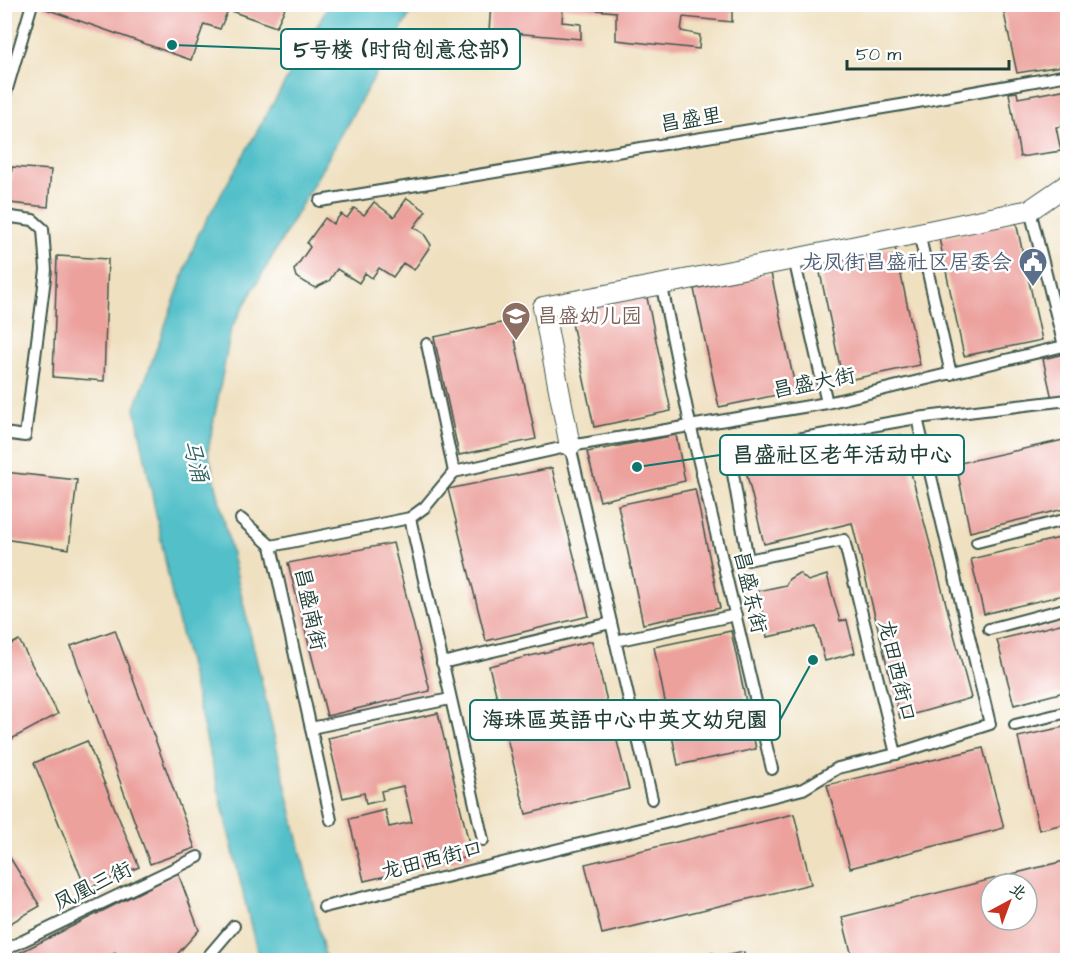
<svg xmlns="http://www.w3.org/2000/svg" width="1072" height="965" viewBox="0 0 1072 965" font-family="'Architects Daughter','LXGW WenKai TC',sans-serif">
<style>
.water{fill:#52c0c9;stroke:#387e7e;stroke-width:1.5}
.building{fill:#eca19d;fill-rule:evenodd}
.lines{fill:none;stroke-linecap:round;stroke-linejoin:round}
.service-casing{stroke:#3e5549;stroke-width:14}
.minor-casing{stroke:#3e5549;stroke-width:22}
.service{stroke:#fff;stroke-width:10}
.minor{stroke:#fff;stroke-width:20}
.labels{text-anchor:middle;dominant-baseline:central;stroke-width:5;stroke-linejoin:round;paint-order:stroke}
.street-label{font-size:21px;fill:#1f3d34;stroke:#fff}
.service-label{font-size:21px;fill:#4e5e75;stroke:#fff;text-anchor:end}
.education-label{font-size:21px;fill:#785e54;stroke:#fff;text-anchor:start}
.water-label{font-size:22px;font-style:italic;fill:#2e6461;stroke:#fff}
.leader{fill:none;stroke:#0f766e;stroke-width:2}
.callout-dot{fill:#0f766e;stroke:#fff;stroke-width:2}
.callout{fill:#fff;stroke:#0f766e;stroke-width:2}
.callout-label{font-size:22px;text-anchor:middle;font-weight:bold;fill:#1f3d34}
</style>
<rect width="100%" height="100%" fill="#fff"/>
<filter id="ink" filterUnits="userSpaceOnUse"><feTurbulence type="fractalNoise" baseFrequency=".0167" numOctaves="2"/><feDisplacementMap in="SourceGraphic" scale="12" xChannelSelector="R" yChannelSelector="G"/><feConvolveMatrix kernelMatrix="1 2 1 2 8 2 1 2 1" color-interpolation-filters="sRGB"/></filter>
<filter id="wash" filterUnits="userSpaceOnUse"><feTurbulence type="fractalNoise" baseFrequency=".008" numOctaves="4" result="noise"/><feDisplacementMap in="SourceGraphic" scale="24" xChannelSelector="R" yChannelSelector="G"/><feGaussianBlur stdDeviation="1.35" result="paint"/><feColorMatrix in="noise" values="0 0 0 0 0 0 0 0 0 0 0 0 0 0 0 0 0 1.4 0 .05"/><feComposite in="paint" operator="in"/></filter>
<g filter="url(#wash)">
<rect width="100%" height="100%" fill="#efe0c0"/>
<!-- water -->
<polygon class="water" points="329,5 415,5 231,329 208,451 326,960 259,960 172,595 135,408 198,235"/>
<g id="blocks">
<!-- building -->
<g class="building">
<polygon points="44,4 287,4 276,27 228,10 220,29 204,24 191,60 43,8"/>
<polygon points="491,4 732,4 732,22 683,17 681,31 700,35 699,49 616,40 616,12 563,7 562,22 581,24 581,39 489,31"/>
<polygon points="1002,4 1068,4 1068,65 1017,73"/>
<polygon points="1068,89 1068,125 1056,127 1061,151 1020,157 1009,93 1017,92 1018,98"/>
<polygon points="12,167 51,170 48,207 9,203"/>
<polygon points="407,198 426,211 414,227 424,234 431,245 414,270 403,263 393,277 379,268 372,278 365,273 359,283 337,269 329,281 315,288 296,277 294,270 310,247 307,243 325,218 333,224 341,214 347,218 354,208 364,215 374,202 394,217"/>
<polygon points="1016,222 1042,340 964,356 939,238"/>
<polygon points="895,247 920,365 843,381 818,263"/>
<polygon points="57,256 108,259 104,381 53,377"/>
<polygon points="771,273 796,391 719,407 694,289"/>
<polygon points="646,293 671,411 594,427 569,309"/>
<polygon points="511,321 536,439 459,455 434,337"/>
<polygon points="1068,353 1068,396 1052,399 1043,359"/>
<polygon points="676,435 685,481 600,501 587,452"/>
<polygon points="901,435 971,698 900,718 852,523 764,544 745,467"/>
<polygon points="1068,439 1068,508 970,532 956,464"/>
<polygon points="552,468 589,616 486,641 448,489"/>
<polygon points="4,472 77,480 69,549 4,539"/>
<polygon points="695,489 720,608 643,624 618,505"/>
<polygon points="1068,536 1068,594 984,614 971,559"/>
<polygon points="393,543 430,691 327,716 288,563"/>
<polygon points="799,573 808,581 827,575 840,621 847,620 855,653 825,661 816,627 767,637 758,591 786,585 789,579"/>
<polygon points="1068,622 1068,691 1014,705 997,640"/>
<polygon points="115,630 195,848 150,864 71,646"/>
<polygon points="731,631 756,749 678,765 654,647"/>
<polygon points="19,640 58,714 4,743 4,648"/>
<polygon points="592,641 629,789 526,814 489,666"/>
<polygon points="438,713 472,856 364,881 349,819 385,810 389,827 412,822 407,801 403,786 381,791 383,800 366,804 364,793 343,798 328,738"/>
<polygon points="1068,726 1068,823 1039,830 1018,737"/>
<polygon points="87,741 139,867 86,889 34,763"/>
<polygon points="983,748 1004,828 850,868 827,785"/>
<polygon points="794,814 811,884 602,934 585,864"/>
<polygon points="4,848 40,906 4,927"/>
<path d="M1068 860V960H853L842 917ZM991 884H1027V920H991Z"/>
<polygon points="178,873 199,930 172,960 124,960 115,952 106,960 5,960"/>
<polygon points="744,952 746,960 728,960 728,955"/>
<polygon points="713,953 714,960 691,960 690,958"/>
</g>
</g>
</g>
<g filter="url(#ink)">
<use href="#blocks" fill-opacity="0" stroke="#3e5549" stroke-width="1.5"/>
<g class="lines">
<!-- service casing -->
<g class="service-casing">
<g id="service">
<polyline points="4,99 32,4"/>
<polyline points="320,201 901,105 1068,75"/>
<polyline points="4,216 33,220 43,229 46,270 25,436 4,433"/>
<polyline points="919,233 951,374"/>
<polyline points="794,259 827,403"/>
<polyline points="661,282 690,424 772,769"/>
<polyline points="1054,307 1068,304"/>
<polyline points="427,344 454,472"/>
<polyline points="570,446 652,799"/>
<polyline points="241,519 271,546"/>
<polyline points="977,542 1068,519"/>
<polyline points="989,629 1068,608"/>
<polyline points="615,641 736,615"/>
<polyline points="442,663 611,623"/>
<polyline points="1015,725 1068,712"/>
<polyline points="311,728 450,699"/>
<polyline points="896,754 990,724 917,418"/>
<polyline points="331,820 271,546 410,518"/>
<polyline points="483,840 410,518 425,507 454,472 570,446 827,403 1064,346 1030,210"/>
<polyline points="324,907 803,789 838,768 896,754 844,540 748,560 729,451 917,418 1068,400"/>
<polyline points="4,950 198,857"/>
<polyline points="205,960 234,926"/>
</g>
</g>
<!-- minor casing -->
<g class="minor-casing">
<polyline id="minor" points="570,446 543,307 794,259 1030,210 1068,184"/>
</g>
<!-- service -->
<use href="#service" class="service"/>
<!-- minor -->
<use href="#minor" class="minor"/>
</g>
</g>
<!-- icons -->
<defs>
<g id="civic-pin" transform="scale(1.5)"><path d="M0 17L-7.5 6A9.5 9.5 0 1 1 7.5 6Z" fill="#5c6f8a" stroke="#fff"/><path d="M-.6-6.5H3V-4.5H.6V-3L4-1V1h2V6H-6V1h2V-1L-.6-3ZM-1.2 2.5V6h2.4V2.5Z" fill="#fff"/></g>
<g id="school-pin" transform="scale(1.5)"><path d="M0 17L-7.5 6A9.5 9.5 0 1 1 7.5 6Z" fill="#8d6e63" stroke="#fff"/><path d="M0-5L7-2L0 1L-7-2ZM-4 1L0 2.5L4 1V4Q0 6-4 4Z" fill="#fff"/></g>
</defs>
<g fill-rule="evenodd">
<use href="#civic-pin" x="1033" y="262"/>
<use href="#school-pin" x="516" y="316"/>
</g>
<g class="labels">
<!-- street labels -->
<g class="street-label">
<text transform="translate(691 120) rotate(-9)">昌盛里</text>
<text transform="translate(814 383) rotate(-11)">昌盛大街</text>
<text transform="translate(750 592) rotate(77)">昌盛东街</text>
<text transform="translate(310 609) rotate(78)">昌盛南街</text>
<text transform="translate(897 671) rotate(77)">龙田西街口</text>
<text transform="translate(432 860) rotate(-14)">龙田西街口</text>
<text transform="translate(93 886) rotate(-26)">凤凰三街</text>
</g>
<!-- service labels -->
<g class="service-label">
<text x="1012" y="262">龙凤街昌盛社区居委会</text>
</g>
<!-- education labels -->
<g class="education-label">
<text x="537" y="316">昌盛幼儿园</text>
</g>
<!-- water labels -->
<g class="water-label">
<text transform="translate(195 461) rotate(76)">马涌</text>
</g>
</g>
<!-- callouts -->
<path class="leader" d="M172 45L281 49M637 467L720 455M813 660L780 720"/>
<g class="callout-dot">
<circle cx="172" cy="45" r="6"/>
<circle cx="637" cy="467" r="6"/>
<circle cx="813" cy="660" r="6"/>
</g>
<g class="callout">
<rect x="281" y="29" width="239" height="40" rx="6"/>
<rect x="720" y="435" width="244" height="40" rx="6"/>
<rect x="470" y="700" width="310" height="40" rx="6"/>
</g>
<g class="callout-label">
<text x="401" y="57">5号楼 (时尚创意总部)</text>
<text x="842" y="462">昌盛社区老年活动中心</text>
<text x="625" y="727">海珠區英語中心中英文幼兒園</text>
</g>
<!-- margin -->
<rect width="1072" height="965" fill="none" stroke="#fff" stroke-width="24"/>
<!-- north arrow -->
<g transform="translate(1009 902) rotate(41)"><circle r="28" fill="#ffffff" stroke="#a5b1ae" stroke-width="1.5"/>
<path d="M0-4.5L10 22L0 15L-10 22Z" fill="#c8321e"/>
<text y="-9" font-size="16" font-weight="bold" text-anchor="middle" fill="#1f3d34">北</text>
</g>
<!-- scale -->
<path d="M847 60v9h162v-9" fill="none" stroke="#1f3d34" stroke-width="3"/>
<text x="856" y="60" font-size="18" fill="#1f3d34" stroke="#ffffff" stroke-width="4.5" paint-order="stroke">50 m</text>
</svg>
